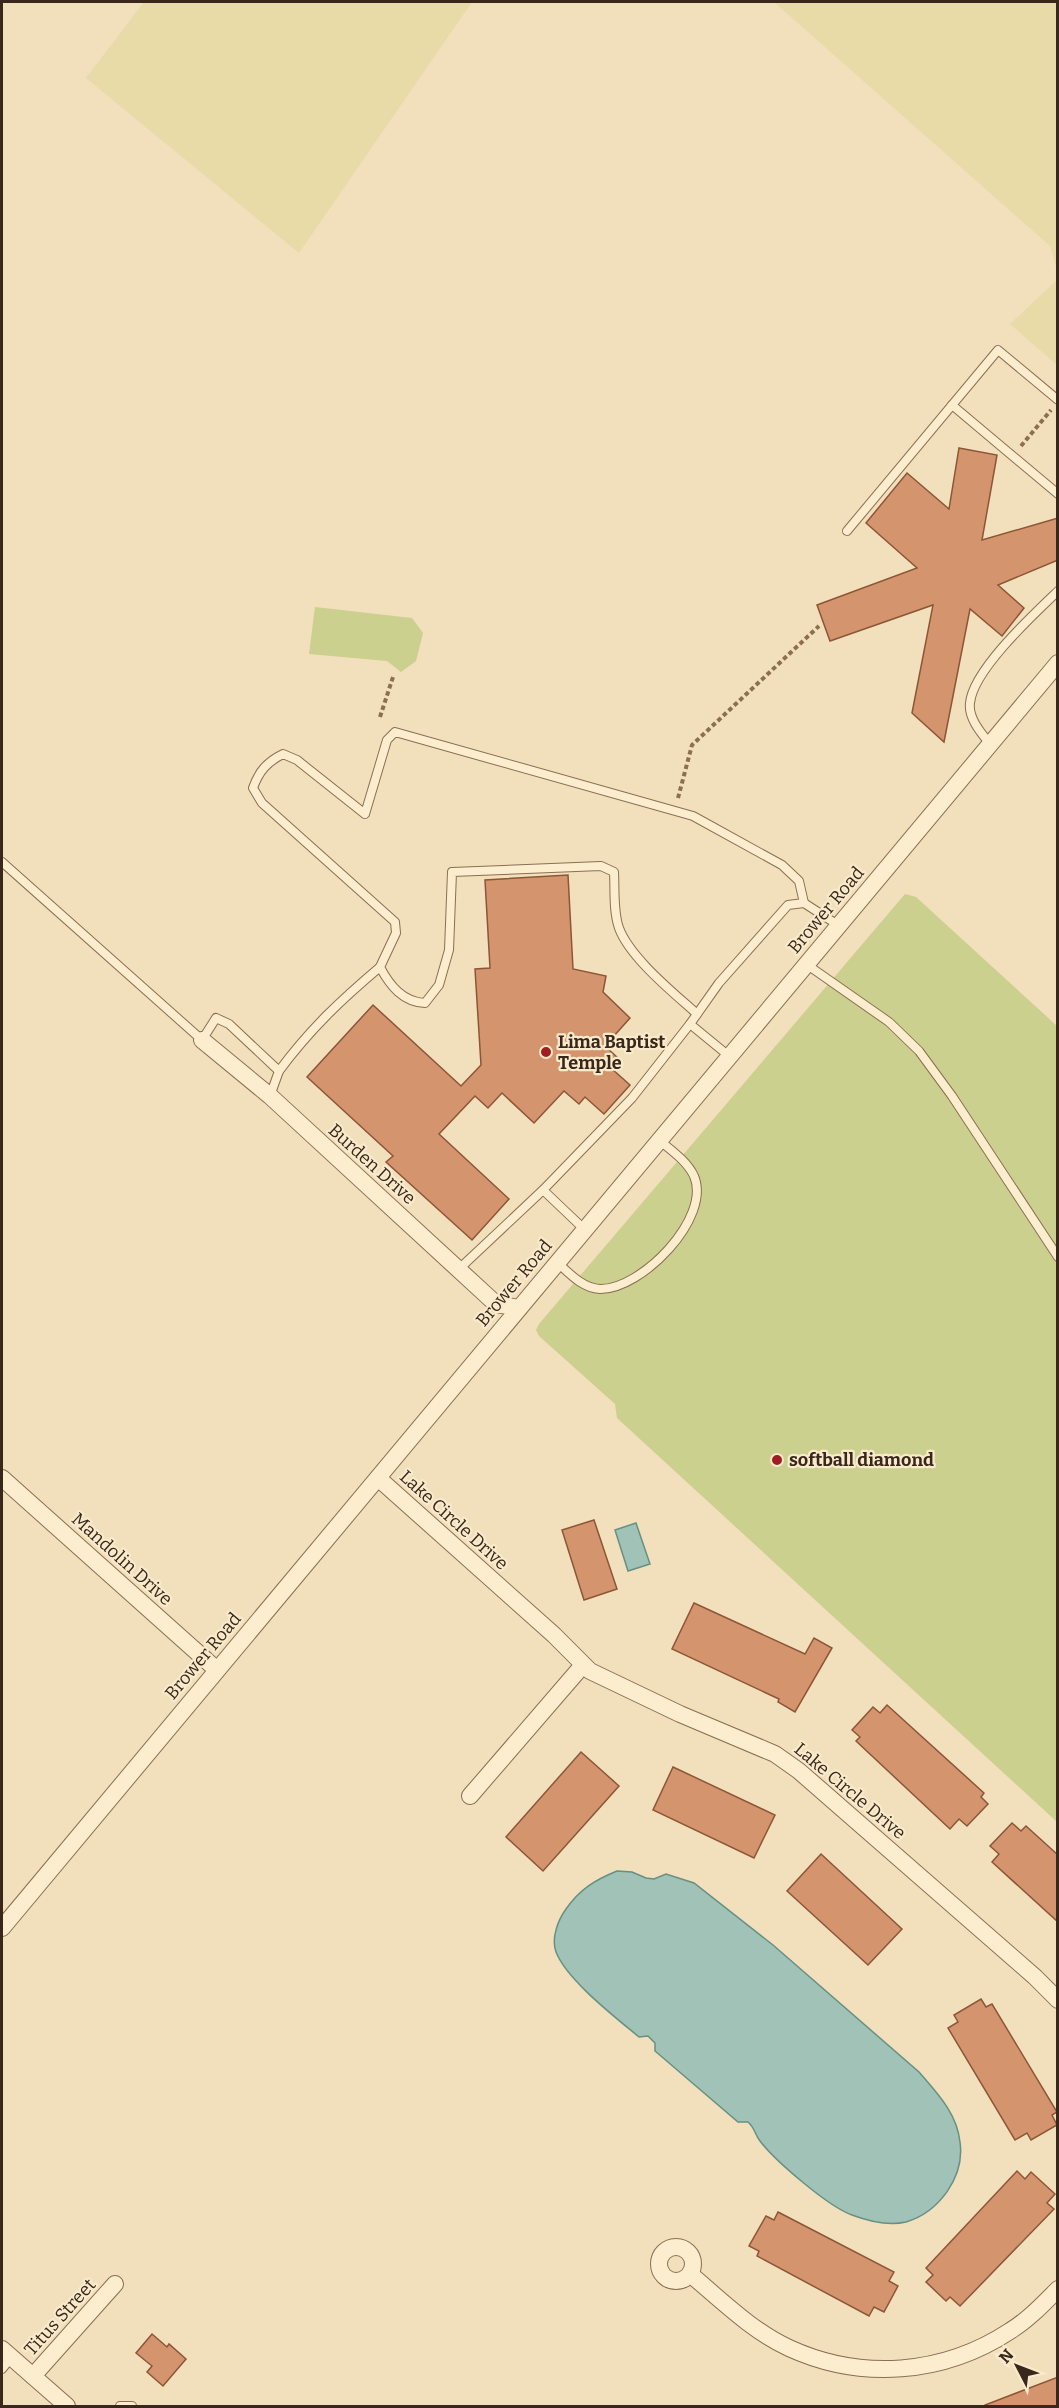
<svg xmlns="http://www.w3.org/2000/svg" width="1059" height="2408" viewBox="0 0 1059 2408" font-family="Bitter,serif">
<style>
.farmland{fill:#e8dba8}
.green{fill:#cbd08e}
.water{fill:#a0c2b7;stroke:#679084;stroke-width:1.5}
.building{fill:#d4946d;stroke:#8c5637;stroke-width:1.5}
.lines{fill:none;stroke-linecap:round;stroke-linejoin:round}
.lane-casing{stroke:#8a6f53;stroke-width:10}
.street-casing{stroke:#8a6f53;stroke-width:18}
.path{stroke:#8a6f53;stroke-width:4;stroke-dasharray:4.5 3;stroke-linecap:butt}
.lane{stroke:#fcedcf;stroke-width:8}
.street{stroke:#fcedcf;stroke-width:16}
.poi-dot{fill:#9f1e23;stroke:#f8eacb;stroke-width:2}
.labels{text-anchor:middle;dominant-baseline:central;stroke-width:4.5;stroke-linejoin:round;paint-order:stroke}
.street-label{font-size:18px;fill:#38271a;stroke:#f8eacb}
.poi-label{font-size:18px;font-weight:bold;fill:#38271a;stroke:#f8eacb;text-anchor:start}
</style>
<rect width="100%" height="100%" fill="#f2dfbb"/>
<!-- farmland -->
<g class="farmland">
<polygon points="144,2 472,2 299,253 86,78"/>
<polygon points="774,2 1057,2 1057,270 1050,246"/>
<polygon points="1057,280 1057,365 1010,324"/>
</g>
<!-- green -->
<g class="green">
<polygon points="315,607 412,618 423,633 416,661 401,672 387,661 309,654"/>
<polygon points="905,894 916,897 1057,1026 1057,1822 617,1418 615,1404 539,1336 536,1330 539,1324"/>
</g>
<!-- water -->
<g class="water">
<polygon points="636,1523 650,1564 628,1571 615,1530"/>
<path d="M617 1871 632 1872 646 1878 654 1879 666 1874 694 1883 773 1945 919 2072C937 2093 957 2113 960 2142 965 2177 939 2212 906 2222 889 2226 868 2221 852 2215 829 2207 775 2161 760 2141 755 2135 755 2128 748 2122H738L655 2051V2043L648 2036 639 2037C615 2017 567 1980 556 1952 551 1938 558 1920 566 1909 580 1889 595 1880 617 1871Z"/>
</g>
<!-- building -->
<g class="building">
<polygon points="959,448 997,455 982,540 1058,518 1058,560 998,585 1024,608 1002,636 970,609 944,742 912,713 933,605 830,641 817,605 917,568 866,523 907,473 949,509"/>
<polygon points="568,875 573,969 606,976 603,992 630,1018 605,1046 619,1059 611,1068 630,1085 604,1114 585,1097 579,1104 564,1091 534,1123 502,1093 488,1108 475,1096 439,1134 509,1199 472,1240 386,1162 393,1156 307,1077 373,1005 461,1086 481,1065 475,969 490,968 485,880"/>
<polygon points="594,1520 617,1589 584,1600 562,1530"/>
<polygon points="694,1603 805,1654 814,1638 832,1648 795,1712 778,1702 779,1699 672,1649"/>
<polygon points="887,1705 984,1793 981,1797 988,1804 967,1826 959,1819 950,1829 856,1741 860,1737 852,1730 873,1707 880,1713"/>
<polygon points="581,1752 619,1786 543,1871 506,1837"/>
<polygon points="673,1767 775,1815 754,1858 653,1810"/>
<polygon points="1012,1823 1021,1831 1026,1826 1058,1855 1058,1922 992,1862 999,1854 990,1846"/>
<polygon points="821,1854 902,1929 868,1965 787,1891"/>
<polygon points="981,1999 986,2007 992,2004 1057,2112 1052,2115 1057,2125 1031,2140 1027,2133 1015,2140 948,2028 958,2022 954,2015"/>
<polygon points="1017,2171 1025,2179 1031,2172 1055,2194 1047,2203 1054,2209 960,2306 950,2297 946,2301 926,2282 933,2275 926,2268"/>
<polygon points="778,2212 894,2272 889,2281 898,2286 884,2312 874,2307 869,2316 757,2256 759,2251 749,2246 766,2216 774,2220"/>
<polygon points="152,2334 167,2347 169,2344 186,2359 163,2386 147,2372 152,2366 136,2353"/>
<polygon points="1058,2377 1058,2406 985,2406 985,2405"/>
</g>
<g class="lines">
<!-- lane casing -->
<g class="lane-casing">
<g id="lane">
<polyline points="952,405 1058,494"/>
<polyline points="847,531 998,350 1058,400"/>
<path d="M990 744C981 733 968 718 970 703 973 670 1034 614 1058 591"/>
<polyline points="2,862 202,1040 216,1018 229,1024 279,1071 270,1096"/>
<polyline points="806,964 889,1022 919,1051 952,1096 1058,1257"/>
<path d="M697 1014C674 993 630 958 619 928 613 911 615 889 614 872L601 866 452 872 449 950 439 985 425 1003C403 1002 390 986 380 967L396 933 395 922 262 803 253 788C259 771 267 762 283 754L297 760 365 814 387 740 395 732 693 816 782 865 799 881 804 903"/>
<polyline points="690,1024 729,1056"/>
<path d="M279 1071C310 1029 341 1000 380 967"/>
<polyline points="584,1229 543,1190 632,1098 690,1024 719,983 788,905 804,903 838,925"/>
<path d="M557 1262C569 1273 582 1288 600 1289 641 1290 712 1218 694 1176 687 1161 671 1150 659 1140"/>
<polyline points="459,1269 543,1190"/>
<polyline points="2,2369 11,2358"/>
<polyline points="120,2406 132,2406"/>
</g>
</g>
<!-- street casing -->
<g class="street-casing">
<g id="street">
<polyline points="202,1040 270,1096 496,1304 519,1308"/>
<polyline points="2,1478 217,1670"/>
<polyline points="378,1478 554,1635 590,1671 680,1714 775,1754 799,1771 1035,1977 1058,2000"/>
<polyline points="470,1796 583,1665"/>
<polyline points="2,1928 1058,663"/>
<circle cx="676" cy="2264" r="17"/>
<path d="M690 2274C721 2300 752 2331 789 2348 861 2381 943 2375 1010 2331 1028 2320 1043 2304 1058 2289"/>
<polyline points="2,2349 67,2406"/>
<polyline points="33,2376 115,2284"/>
</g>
</g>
<!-- path -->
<g class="path">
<polyline points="1021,446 1051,410"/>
<polyline points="380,717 393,677"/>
<polyline points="678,798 692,745 819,626"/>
</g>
<!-- lane -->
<use href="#lane" class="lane"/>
<!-- street -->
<use href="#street" class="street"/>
</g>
<!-- markers -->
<g class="poi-dot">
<circle cx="546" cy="1052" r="6"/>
<circle cx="777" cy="1460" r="6"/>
</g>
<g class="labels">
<!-- street labels -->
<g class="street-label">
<text transform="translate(826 910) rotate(-50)">Brower Road</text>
<text transform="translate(372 1164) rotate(42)">Burden Drive</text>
<text transform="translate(514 1283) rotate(-50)">Brower Road</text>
<text transform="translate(454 1520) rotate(42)">Lake Circle Drive</text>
<text transform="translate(122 1559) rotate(42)">Mandolin Drive</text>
<text transform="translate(203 1656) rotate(-50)">Brower Road</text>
<text transform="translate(850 1791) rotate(40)">Lake Circle Drive</text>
<text transform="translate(60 2317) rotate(-48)">Titus Street</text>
</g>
<!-- poi labels -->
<g class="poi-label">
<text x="558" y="1042">Lima Baptist<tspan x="558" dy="21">Temple</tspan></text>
<text x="789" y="1460">softball diamond</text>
</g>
</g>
<!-- border -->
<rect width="1059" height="2408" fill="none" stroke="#38271a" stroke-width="6"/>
<!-- north arrow -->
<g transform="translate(1017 2366) rotate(312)" stroke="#f8eacb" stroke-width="4.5" paint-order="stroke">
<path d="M0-4.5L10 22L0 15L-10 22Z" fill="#38271a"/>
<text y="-9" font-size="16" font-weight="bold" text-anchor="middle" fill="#38271a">N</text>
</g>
</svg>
